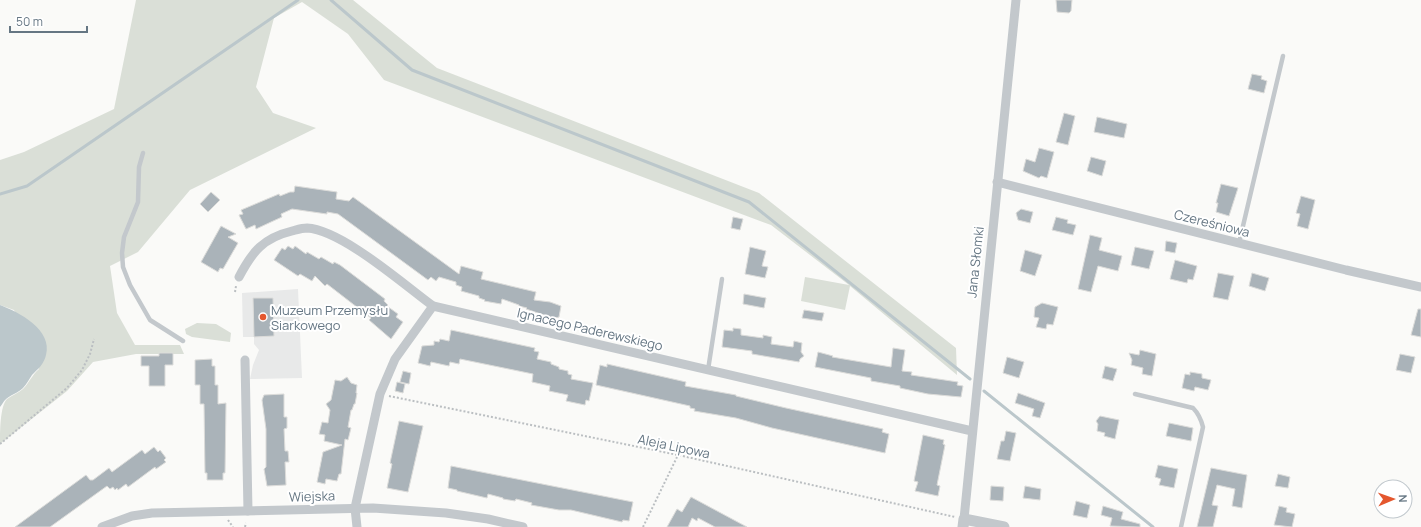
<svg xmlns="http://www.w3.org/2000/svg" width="1421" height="527" viewBox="0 0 1421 527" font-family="Manrope,sans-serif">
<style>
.built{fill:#e8e9e9}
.green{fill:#dadfd7}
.water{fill:#bbc7cb}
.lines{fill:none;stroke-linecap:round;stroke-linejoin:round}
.stream{stroke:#bbc7cb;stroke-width:3}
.building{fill:#aab3b9;stroke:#dcdcda}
.path{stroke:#bbbfc2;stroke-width:2;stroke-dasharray:2 2;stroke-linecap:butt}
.service{stroke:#c3c8cc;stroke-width:4.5}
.minor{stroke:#c3c8cc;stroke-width:9}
.tertiary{stroke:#c3c8cc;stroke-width:11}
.poi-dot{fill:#e4572e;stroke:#fff;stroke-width:1.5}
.labels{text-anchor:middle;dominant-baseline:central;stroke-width:4;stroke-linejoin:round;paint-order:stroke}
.street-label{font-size:13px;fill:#657683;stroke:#fff}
.poi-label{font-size:13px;fill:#657683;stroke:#fff;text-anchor:start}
</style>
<rect width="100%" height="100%" fill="#fafaf8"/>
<!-- built -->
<polygon class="built" points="298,289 302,378 250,379 253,365 259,350 254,344 254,337 243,337 242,293"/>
<!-- green -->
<g class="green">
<path d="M136 0H353L437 68 759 193 956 348 957 375 850 286 845 310 801 301 805 277 849 285 771 225 384 80 348 34 302 2 274 18 256 87 273 113 316 128 190 190 138 252 110 266 117 313 135 345H180L184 354H136L93 362 67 391 0 444C0 432 0 406 7 399 13 395 18 393 23 389 29 383 32 375 39 369L14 310 0 305V160L24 152 114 109Z"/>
<polygon points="197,323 216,324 231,333 230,342 192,337 186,334 185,329"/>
</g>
<!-- water -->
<path class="water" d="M0 305C19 312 53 330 46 355 44 364 38 369 32 375 29 379 27 384 23 388 18 393 10 395 5 400 3 402 2 405 0 407Z"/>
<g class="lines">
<!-- stream -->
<g class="stream">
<polyline points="331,0 412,70 749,202 970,379"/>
<polyline points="0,194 27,186 298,0"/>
<polyline points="984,391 1153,527"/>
</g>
</g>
<!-- building -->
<g class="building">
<polygon points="1056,0 1072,0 1071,11 1069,13 1057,12"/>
<polygon points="1252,74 1262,76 1261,79 1267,81 1264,93 1248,89"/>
<polygon points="1064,113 1075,116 1068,145 1056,142"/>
<polygon points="1097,117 1127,124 1124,138 1094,132"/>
<polygon points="1039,148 1054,152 1047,178 1041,176 1039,178 1023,171 1026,159 1035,162"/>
<polygon points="1091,157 1106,161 1102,176 1087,171"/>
<polygon points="1221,184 1238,188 1229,216 1216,212 1218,203 1216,203"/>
<polygon points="295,186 337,192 336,199 349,201 353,197 459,274 461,266 483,272 481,279 536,292 534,300 550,302 561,306 559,317 552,319 550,317 526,309 527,308 519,306 519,305 502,299 501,304 484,301 485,300 479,298 479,296 461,291 462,287 456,285 456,282 439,277 436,281 431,277 428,280 338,214 327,212 327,214 292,209 281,214 282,217 271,222 256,229 255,225 246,229 239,215 243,214 241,210 279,194 280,196 290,192 294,192"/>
<polygon points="211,192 220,200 208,212 200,204"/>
<polygon points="1301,196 1315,200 1308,229 1297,226 1300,214 1296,213"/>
<polygon points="1021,209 1033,212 1030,223 1018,220 1016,213"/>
<polygon points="733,217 743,219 740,230 731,228"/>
<polygon points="1056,217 1068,220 1067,223 1076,225 1073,235 1052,230"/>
<polygon points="221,226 236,234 228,237 238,243 223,269 220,268 218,272 201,262"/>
<polygon points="1090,235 1102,238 1099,250 1122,256 1118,271 1098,266 1091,292 1078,289"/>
<polygon points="1166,241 1177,243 1175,253 1165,251"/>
<polygon points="288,246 293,249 295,246 306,254 307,252 319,259 321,257 333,264 334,262 340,265 385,299 384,301 388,305 387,306 398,314 396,317 403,322 391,339 369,320 371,318 327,284 325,286 315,276 312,281 300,274 298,276 274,260 282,248 285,250"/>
<polygon points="750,247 766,251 762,266 768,267 765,278 745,274"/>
<polygon points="1135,247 1154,251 1149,269 1131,265"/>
<polygon points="1025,250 1042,255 1035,276 1020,271"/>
<polygon points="1175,260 1197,266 1193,280 1188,279 1187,283 1170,279"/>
<polygon points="1218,273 1234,276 1228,300 1213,297"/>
<polygon points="1252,273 1269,278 1265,291 1249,286"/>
<polygon points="744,294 766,298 764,308 743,304"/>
<polygon points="253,298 273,298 274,336 254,337"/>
<polygon points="1042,303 1058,307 1053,325 1047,324 1046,329 1036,327 1039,318 1034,317 1035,307"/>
<polygon points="1418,309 1421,309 1421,337 1411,335"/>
<polygon points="804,310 824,313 822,321 802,318"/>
<polygon points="733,328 741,329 741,335 763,338 763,335 772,337 771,344 793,347 794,341 802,343 801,352 804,356 800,359 799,362 752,354 752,351 722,347 724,330 733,331"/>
<polygon points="451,330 535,348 534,351 539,352 537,359 551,362 551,364 559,367 559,369 568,371 568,374 572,375 571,379 593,383 589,401 586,400 585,405 566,401 568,395 549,391 550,386 532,382 533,374 460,359 459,364 450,362 449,366 431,362 430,366 418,363 422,346 434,345 434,341 439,342 440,339 449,341"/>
<polygon points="893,348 905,350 902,371 912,372 911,375 958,382 957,385 963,386 961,397 928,394 900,388 900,386 871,381 871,378 815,367 818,352 833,356 832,357 891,367"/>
<polygon points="1140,350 1156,354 1152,376 1142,374 1143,368 1131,365 1132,360 1129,353 1139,355"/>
<polygon points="159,353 173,353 173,365 165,365 165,386 149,386 149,366 141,366 141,356 159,356"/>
<polygon points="1400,354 1415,357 1411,373 1396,370"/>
<polygon points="1007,357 1024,362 1019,378 1003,373"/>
<polygon points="212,359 212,366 215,366 215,385 218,385 218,404 226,403 225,473 223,473 223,480 207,480 207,473 205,473 204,404 200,404 200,385 195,385 195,360"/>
<polygon points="607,364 686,382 685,386 736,395 736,396 786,408 883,429 882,432 889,434 885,453 772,428 736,418 694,411 695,409 690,408 690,406 596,385 600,365 607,367"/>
<polygon points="1105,366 1117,369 1113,381 1102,378"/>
<polygon points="403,371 411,373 409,384 400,382"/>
<polygon points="1190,372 1202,374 1202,378 1211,380 1208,390 1195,387 1194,391 1182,388 1185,374 1190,375"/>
<polygon points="347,377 351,383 357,385 356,393 357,393 355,404 354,404 352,410 351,410 348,427 351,428 348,440 345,439 341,474 339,474 337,481 326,479 325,484 317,482 323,452 342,445 324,441 325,435 319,434 322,422 328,423 330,410 326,404 331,400 335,380 341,381"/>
<polygon points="397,382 405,384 403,393 395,391"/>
<polygon points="1018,393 1045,403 1040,418 1032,416 1034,409 1015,403"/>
<polygon points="284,394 284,417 287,417 287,428 284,429 285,451 288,451 289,462 285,462 286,485 267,486 264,469 266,467 266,429 262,400 264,395"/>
<polygon points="1100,416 1119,420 1115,439 1104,436 1105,433 1097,431 1098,424 1096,421"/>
<polygon points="399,421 423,426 408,492 387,488 392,464 390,463"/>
<polygon points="1169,423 1193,428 1191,441 1166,436"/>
<polygon points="1006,431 1016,433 1010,461 997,459 1001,441 1004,441"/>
<polygon points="923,435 944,440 943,444 945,445 937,485 940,486 938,496 915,491 918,482 914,481"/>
<polygon points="154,447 158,452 160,450 166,458 164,460 166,462 156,469 155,467 128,487 126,484 118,490 117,488 115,490 113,487 110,489 107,486 50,527 15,527 86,475 90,480 93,480 109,468 112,472 142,450 145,454"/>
<polygon points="1158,465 1178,469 1174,488 1159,485 1161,479 1155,477"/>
<polygon points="451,466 633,502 629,521 623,520 622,522 571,510 559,510 531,505 532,503 516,499 515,501 503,499 503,498 488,494 487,498 457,491 457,490 448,488"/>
<polygon points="1211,468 1247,475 1242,508 1232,506 1235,489 1217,485 1212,505 1218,506 1213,527 1197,527"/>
<polygon points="1278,474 1290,477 1288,488 1275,486"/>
<polygon points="991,486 1004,487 1003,501 990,500"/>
<polygon points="1025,486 1041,489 1040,500 1023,498"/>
<polygon points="691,497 747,527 715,527 698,518 697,521 692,518 688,527 667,527 677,509 682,512"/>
<polygon points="1076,501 1090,505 1087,518 1073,515"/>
<polygon points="1103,506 1123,512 1121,519 1140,524 1140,527 1110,526 1112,518 1101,515"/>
<polygon points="1279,506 1287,508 1286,512 1295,514 1292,527 1274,525"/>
</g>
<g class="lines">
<!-- path -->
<g class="path">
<polyline points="235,292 236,286"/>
<polyline points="389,396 678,455 955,517"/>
<polyline points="0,444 67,388 82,370 90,354 94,339"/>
<polyline points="228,520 233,527"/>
<polyline points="245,527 246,523"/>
<polyline points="643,527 678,455"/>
</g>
<!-- service -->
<g class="service">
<polyline points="143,153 139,167 138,202 124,237 122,253 123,267 130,285 150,320 183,341"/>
<polyline points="1239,243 1283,56"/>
<polyline points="708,370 722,279"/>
<path d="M1135 394 1193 408C1199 414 1201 419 1203 427L1181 527"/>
</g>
<!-- minor -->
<g class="minor">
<polyline points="997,182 1346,270 1421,287"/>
<path d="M239 277C252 252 263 238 292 231 296 230 302 228 307 228 342 230 403 284 433 306L972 431"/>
<polyline points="245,360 248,511"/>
<polyline points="964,519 1016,0"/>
<polyline points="102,527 132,516 152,513 373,508 446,513 488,519 523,527"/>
<polyline points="357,527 355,508 380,394 395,359 433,306"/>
</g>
<!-- tertiary -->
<polyline class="tertiary" points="963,527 964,519 1004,527"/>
</g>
<!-- markers -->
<circle class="poi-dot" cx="263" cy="317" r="4"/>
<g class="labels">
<!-- street labels -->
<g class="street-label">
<text transform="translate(1212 223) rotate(14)">Czereśniowa</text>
<text transform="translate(975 262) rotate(-84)">Jana Słomki</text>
<text transform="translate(590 329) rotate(13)">Ignacego Paderewskiego</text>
<text transform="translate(674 446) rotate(12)">Aleja Lipowa</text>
<text transform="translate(312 496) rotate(-2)">Wiejska</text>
</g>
<!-- poi labels -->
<g class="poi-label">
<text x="271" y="310">Muzeum Przemysłu<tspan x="271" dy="15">Siarkowego</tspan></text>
</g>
</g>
<!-- north arrow -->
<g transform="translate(1393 499) rotate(88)"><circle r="19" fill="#ffffff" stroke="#c1c8cd"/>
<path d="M0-3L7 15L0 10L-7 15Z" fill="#e4572e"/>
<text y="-6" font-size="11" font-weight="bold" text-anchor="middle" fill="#657683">N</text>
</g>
<!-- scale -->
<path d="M10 26v6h77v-6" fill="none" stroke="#657683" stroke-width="2"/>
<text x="16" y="26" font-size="12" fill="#657683" stroke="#ffffff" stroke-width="3" paint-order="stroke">50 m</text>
</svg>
